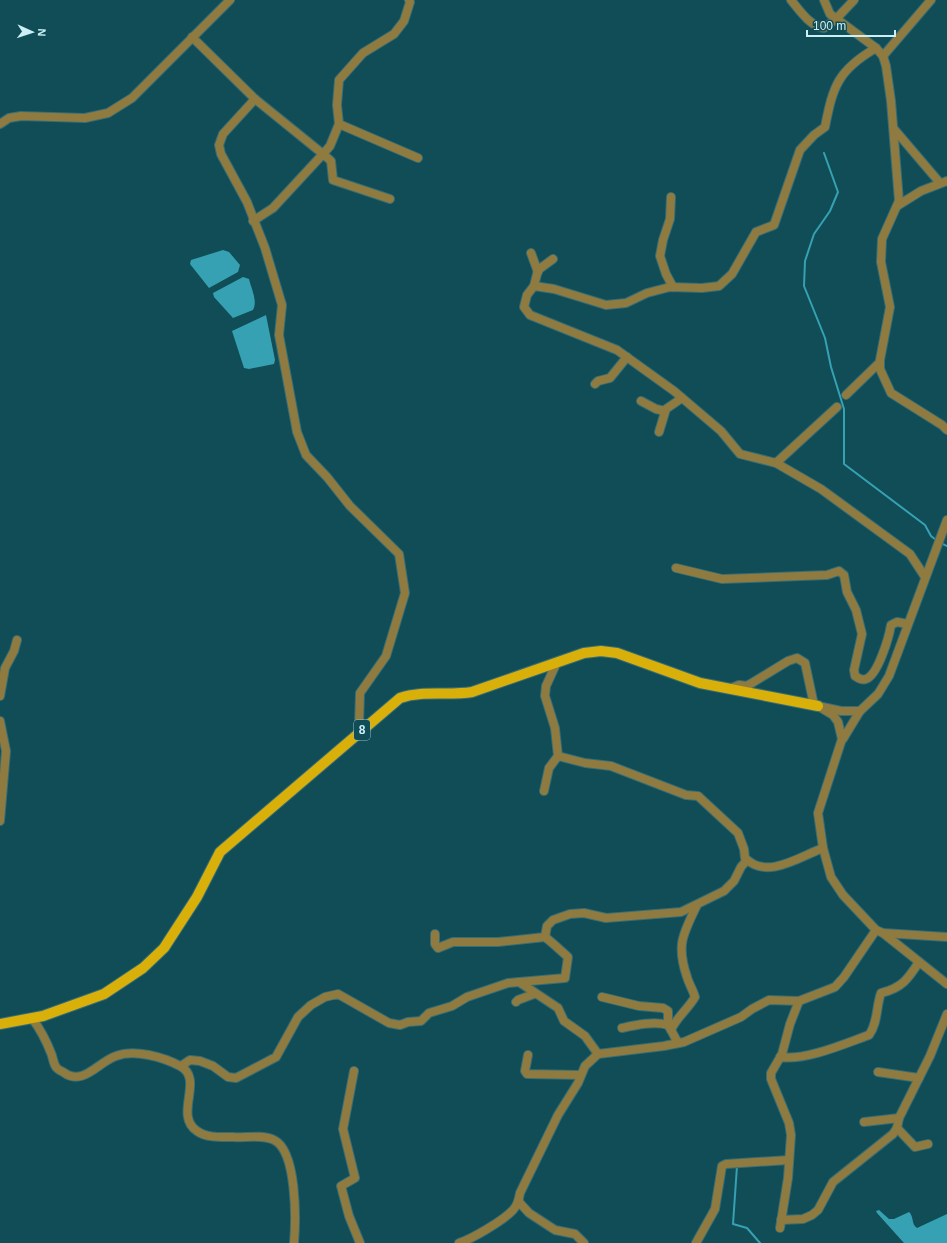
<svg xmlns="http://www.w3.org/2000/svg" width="947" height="1243" viewBox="0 0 947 1243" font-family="Helvetica,sans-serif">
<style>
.water{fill:#36a1b3}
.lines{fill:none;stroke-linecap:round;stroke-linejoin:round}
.stream{stroke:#36a1b3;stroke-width:2}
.minor-casing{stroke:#366d77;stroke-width:10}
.major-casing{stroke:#366d77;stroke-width:12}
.minor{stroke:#8f7b40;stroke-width:8}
.major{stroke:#d9af0a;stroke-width:10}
.labels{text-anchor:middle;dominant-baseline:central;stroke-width:4;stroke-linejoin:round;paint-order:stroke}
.shield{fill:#104d57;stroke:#94bec6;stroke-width:1}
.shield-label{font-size:12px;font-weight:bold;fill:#cceff6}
</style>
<rect width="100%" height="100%" fill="#104d57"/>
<!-- water -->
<g class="water">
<polygon points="223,250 229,252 240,265 238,272 209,288 190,264 191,260"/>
<path d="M243 277 249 279C251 288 258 301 253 310L233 318 214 297 213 293Z"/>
<polygon points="266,315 275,360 274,364 249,369 244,368 232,331"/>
<path d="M879 1210 889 1219H894L909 1212C914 1216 911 1224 917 1228L947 1214V1243H904L877 1213 876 1211Z"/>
</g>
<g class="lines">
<!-- stream -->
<g class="stream">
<polyline points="824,153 838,192 830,211 814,234 805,261 804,286 825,338 831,367 844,409 844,464 925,525 931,536 936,540"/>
<polyline points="941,543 947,546"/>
<polyline points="737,1166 733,1224 747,1228 760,1243"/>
</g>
<!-- minor casing -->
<g class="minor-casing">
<g id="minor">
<polyline points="409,0 410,2 404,21 394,34 363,53 339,80 337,105 339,124 418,158"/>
<path d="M791 0C800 11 810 26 824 28L836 19 854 0"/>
<polyline points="824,0 830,14 876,48 883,56 886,66 891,101 899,201 882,239 881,262 890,307 880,360 880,369 891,393 942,425 947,430"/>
<polyline points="192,37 255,99 323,154 273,208 253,221"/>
<polyline points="883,56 931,0"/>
<polyline points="255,99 223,134 219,145 221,154 247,202 265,248 282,305 279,335 297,432 306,455 327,477 350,506 399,554 405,593 386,656 360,693 359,725 361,731"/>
<polyline points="0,124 9,118 21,116 85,118 108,113 132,98 230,0"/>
<polyline points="339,124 330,146 323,154 331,161 333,180 390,199"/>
<polyline points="894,129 940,183"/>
<polyline points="671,197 670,219 663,240 660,256 666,274 673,287"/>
<polyline points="897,206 921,191 947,181"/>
<polyline points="531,253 538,272"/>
<polyline points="553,259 538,270 534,286 527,295 524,307 530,315 617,350 674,391 721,431 740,454 776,463 837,407"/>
<path d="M534 286 554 289 606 305 626 303 647 293 670 287 702 288 719 286 732 274 756 232 774 225 800 150 814 135 825 127C833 86 838 70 876 48"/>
<polyline points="595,384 598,381 610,378 627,357"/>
<polyline points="846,395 880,362"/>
<polyline points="641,401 656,409 665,411"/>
<polyline points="659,432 666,409 682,398"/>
<polyline points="776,463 821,489 910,554 925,577"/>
<polyline points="947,520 889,676 878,694 860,711 841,711 818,706 833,715 838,722 842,739 818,813 823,848 831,877 843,895 876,930 883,933 947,937"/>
<path d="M676 568 722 579 827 575 839 571 844 575 847 592 856 610 862 634 854 670 855 676C858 678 862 681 866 679 878 675 889 637 891 625L897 622 908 624"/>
<polyline points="729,689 739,685 747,686 788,661 797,658 805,663 814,705"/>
<polyline points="0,696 5,668 14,651 17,640"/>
<polyline points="0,721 6,751 0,821"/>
<polyline points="843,739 860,711"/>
<path d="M558 756 585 763 611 766 686 795 698 796 738 833 744 849 745 858C767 880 799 857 823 848"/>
<polyline points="544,791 549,768 558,756 555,728 545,696 546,686 557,662"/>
<polyline points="883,933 947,984"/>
<polyline points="435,934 435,944 438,948 453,942 498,942 545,937 547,926 553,920 570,914 584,913 606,918 681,912 724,891 734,881 741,867 747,860"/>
<path d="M519 982 565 978 568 957C560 950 554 944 545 937"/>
<polyline points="602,997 639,1006 663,1008 668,1011 668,1025 671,1030"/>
<polyline points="516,1002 518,1000 534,994"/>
<path d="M32 1018C40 1029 46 1040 51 1053 53 1057 53 1063 56 1067 57 1069 61 1071 63 1072 83 1087 98 1062 116 1056 135 1049 163 1057 180 1066 205 1079 173 1115 197 1131 206 1138 221 1137 232 1137 245 1138 262 1134 274 1140 297 1151 296 1220 294 1243"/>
<path d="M622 1028C636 1025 654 1021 668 1025"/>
<path d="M678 1043 671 1030C676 1018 688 1009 695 997 693 990 689 984 687 977 676 945 683 934 697 905"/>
<polyline points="528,1055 525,1071 527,1074 581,1075"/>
<path d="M780 1057C805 1061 844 1044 869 1035 878 1023 876 1007 881 993 902 988 908 979 919 962"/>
<polyline points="181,1066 190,1060 200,1061 213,1066 228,1077 236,1078 276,1057 298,1017 311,1005 325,997 338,994 389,1023 400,1025 408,1022 421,1021 429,1013 452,1006 467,997 508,983 519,982 558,1008 564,1021 585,1036 598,1054"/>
<polyline points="354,1071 343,1129 355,1178 341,1186 349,1216 360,1243"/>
<polyline points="878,1072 919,1078"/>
<polyline points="864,1122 899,1118"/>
<polyline points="897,1128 915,1147 928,1144"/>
<polyline points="519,1202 529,1213 555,1230 575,1234 584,1243"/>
<polyline points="781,1220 803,1219 812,1215 818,1210 833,1182 893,1134 897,1128 899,1118 930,1056 947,1014"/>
<polyline points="780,1228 788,1178 791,1135 789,1123 771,1079 771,1073 782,1054 790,1024 799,1001"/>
<path d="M459 1243C472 1239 504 1220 513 1210 518 1205 519 1199 520 1193L558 1115 578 1083 585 1066 598 1054 664 1046 684 1042 741 1017 752 1009 769 1000 799 1001 835 987 844 977 876 930"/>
<polyline points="696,1243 715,1209 722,1166 726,1164 789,1160"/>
</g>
</g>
<!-- major casing -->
<g class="major-casing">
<path id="major" d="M0 1024 43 1016 104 994 143 968 164 948 197 897 220 852 400 698C423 690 448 696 472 692L584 653 601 651 617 653 700 683 818 706"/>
</g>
<!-- minor -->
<use href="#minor" class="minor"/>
<!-- major -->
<use href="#major" class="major"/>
</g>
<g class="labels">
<!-- shield labels -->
<rect class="shield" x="354" y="720" width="16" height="20" rx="3"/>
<g class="shield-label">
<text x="362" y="730">8</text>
</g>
</g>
<!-- north arrow -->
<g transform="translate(32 32) rotate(93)" stroke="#104d57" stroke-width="3" paint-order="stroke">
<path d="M0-3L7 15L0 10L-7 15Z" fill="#cceff6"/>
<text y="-6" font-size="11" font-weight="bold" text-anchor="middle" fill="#cceff6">N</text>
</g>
<!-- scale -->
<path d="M807 30v6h88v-6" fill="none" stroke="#cceff6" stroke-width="2"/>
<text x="813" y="30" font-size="12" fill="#cceff6" stroke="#104d57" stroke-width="3" paint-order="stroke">100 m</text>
</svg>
